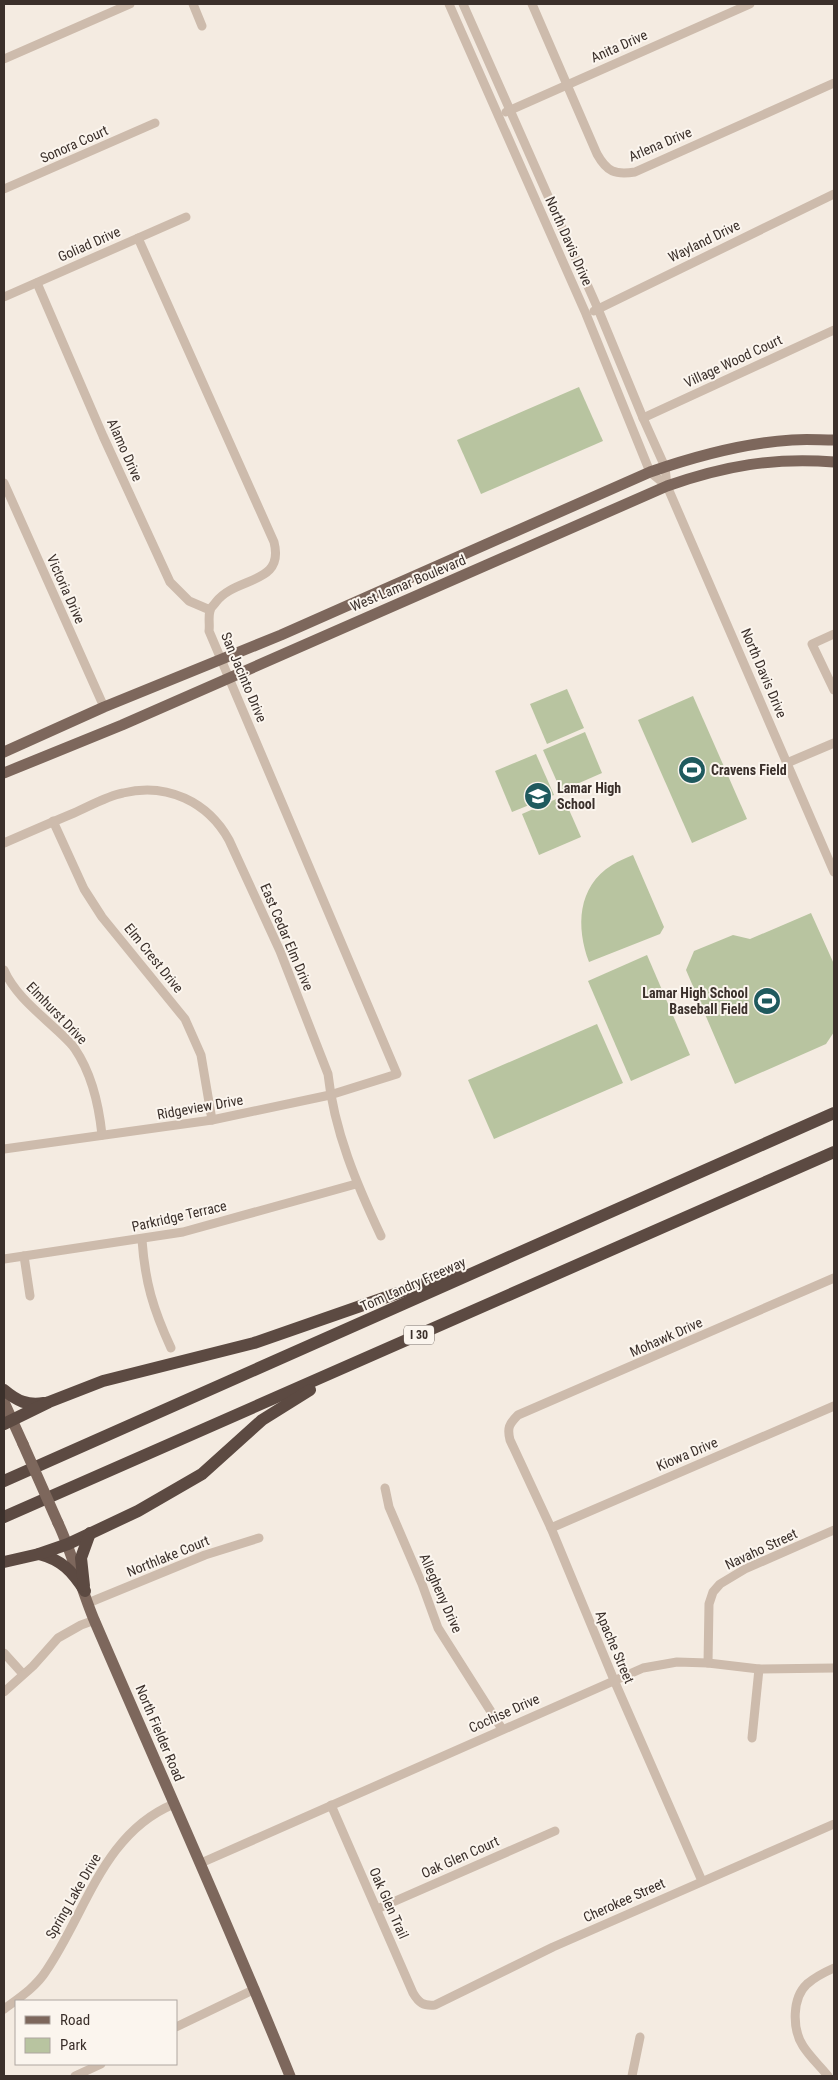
<svg xmlns="http://www.w3.org/2000/svg" width="838" height="2080" viewBox="0 0 838 2080" font-family="'Roboto Condensed',sans-serif">
<style>
.green{fill:#b8c4a0}
.lines{fill:none;stroke-linecap:round;stroke-linejoin:round}
.minor{stroke:#cdbbac;stroke-width:9}
.major{stroke:#7d675c;stroke-width:11}
.highway{stroke:#5c4a42;stroke-width:12}
.major-bridge{stroke:#7d675c;stroke-width:11}
.labels{text-anchor:middle;dominant-baseline:central;stroke-width:4;stroke-linejoin:round;paint-order:stroke}
.shield{fill:#fbf5ee;stroke:#756b66;stroke-width:1}
.shield-label{font-size:12px;font-weight:bold;fill:#3b302b}
.street-label{font-size:14px;fill:#3b302b;stroke:#fbf5ee}
.poi-label{font-size:14px;font-weight:bold;fill:#3b302b;stroke:#fbf5ee;text-anchor:start}
</style>
<rect width="100%" height="100%" fill="#f4ebe1"/>
<!-- green -->
<g class="green">
<polygon points="579,387 603,441 481,494 457,440"/>
<polygon points="567,689 584,728 547,744 530,704"/>
<polygon points="693,696 747,819 692,843 638,720"/>
<polygon points="585,732 602,773 561,791 543,750"/>
<polygon points="536,754 554,795 512,812 495,771"/>
<polygon points="563,796 581,837 539,855 522,814"/>
<path d="M633 855 664 927 660 934 589 962C576 927 577 887 612 865 618 861 626 858 633 855Z"/>
<polygon points="811,913 834,964 834,1032 826,1044 735,1084 686,970 694,951 733,935 750,939"/>
<polygon points="647,955 690,1055 631,1081 588,981"/>
<polygon points="597,1024 623,1083 494,1139 468,1080"/>
</g>
<g class="lines">
<!-- minor -->
<g class="minor">
<polyline points="193,4 202,26"/>
<polyline points="449,4 586,314 650,472 667,486"/>
<polyline points="463,4 598,309 643,418 665,467 667,486 834,872"/>
<path d="M532 4 597 154C607 172 615 175 635 172L834 83"/>
<polyline points="4,59 130,4"/>
<polyline points="506,112 750,4"/>
<polyline points="4,189 155,123"/>
<polyline points="37,283 103,436 170,582 189,601 210,610"/>
<polyline points="4,297 186,217"/>
<polyline points="594,311 834,194"/>
<polyline points="643,418 834,330"/>
<polyline points="4,483 104,707"/>
<polyline points="834,634 812,644 834,690"/>
<polyline points="787,763 834,743"/>
<polyline points="53,821 84,889 102,917 185,1019 201,1055 212,1120"/>
<path d="M4 843C27 833 50 823 74 813 90 806 107 796 123 793 167 782 208 802 229 840L280 951 328 1074C334 1131 357 1185 381 1236"/>
<path d="M4 970C15 995 39 1013 59 1032 64 1037 71 1043 75 1049 92 1074 99 1106 102 1135"/>
<path d="M4 1149 212 1120 330 1095 397 1074 209 631C210 625 208 617 210 611 210 608 214 605 216 602 236 576 285 585 274 542L138 238"/>
<path d="M142 1240C145 1282 153 1309 171 1348"/>
<polyline points="24,1256 30,1296"/>
<polyline points="4,1259 183,1232 356,1184"/>
<polyline points="385,1488 389,1507 422,1584 438,1628 502,1729"/>
<polyline points="551,1528 834,1406"/>
<polyline points="88,1603 205,1555 259,1538"/>
<polyline points="4,1653 23,1674"/>
<polyline points="708,1663 709,1604 713,1592 720,1584 745,1569 834,1530"/>
<polyline points="4,1692 33,1666 58,1638 81,1625 95,1620"/>
<polyline points="752,1738 759,1669"/>
<path d="M331 1805 413 1993C419 2003 423 2006 435 2005L553 1947 834 1824"/>
<polyline points="201,1863 643,1668 677,1662 708,1663 759,1669 834,1668"/>
<path d="M702 1881 614 1680 551 1528 510 1440C507 1428 509 1424 518 1415L834 1278"/>
<polyline points="377,1909 555,1831"/>
<path d="M4 2009C19 1998 36 1987 46 1971 86 1913 103 1833 174 1804"/>
<polyline points="176,2027 255,1989"/>
<polyline points="75,2076 101,2064"/>
<polyline points="632,2076 640,2037"/>
<path d="M828 2076C820 2066 810 2057 803 2046 792 2029 792 1998 807 1984 815 1977 825 1972 834 1968"/>
</g>
<!-- major -->
<g class="major">
<path d="M4 752 104 707 281 635 650 472C696 456 744 443 792 440 806 439 820 440 834 440"/>
<path d="M4 773 122 725 667 486C724 466 774 457 834 462"/>
<polyline points="4,1402 23,1444"/>
<path d="M58 1523C73 1555 81 1589 95 1622 160 1773 228 1923 290 2076"/>
</g>
<!-- highway -->
<g class="highway">
<path d="M4 1390C17 1401 28 1406 44 1403"/>
<polyline points="4,1424 49,1402 103,1381 254,1343 461,1271"/>
<polyline points="4,1481 834,1113"/>
<polyline points="4,1517 834,1152"/>
<path d="M39 1554C62 1560 72 1571 85 1591"/>
<polyline points="4,1562 39,1554 68,1544 138,1511 202,1474 262,1420 310,1390"/>
<polyline points="84,1586 81,1558 90,1533"/>
</g>
<!-- major-bridge -->
<polyline class="major-bridge" points="23,1444 58,1523"/>
</g>
<!-- icons -->
<defs>
<g id="stadium-disc" transform="scale(1.4375)"><circle r="9.5" fill="#1f5a5e" stroke="#fbf5ee"/><path d="M0-5a6.5 5 0 1 0 0 10a6.5 5 0 1 0 0-10ZM-3.5-1.8h7v3.6h-7Z" fill="#fff"/></g>
<g id="school-disc" transform="scale(1.4375)"><circle r="9.5" fill="#1f5a5e" stroke="#fbf5ee"/><path d="M0-5L7-2L0 1L-7-2ZM-4 1L0 2.5L4 1V4Q0 6-4 4Z" fill="#fff"/></g>
</defs>
<g fill-rule="evenodd">
<use href="#stadium-disc" x="692" y="770"/>
<use href="#school-disc" x="538" y="796"/>
<use href="#stadium-disc" x="767" y="1001"/>
</g>
<g class="labels">
<!-- shield labels -->
<rect class="shield" x="404" y="1325.5" width="30" height="19" rx="4"/>
<g class="shield-label">
<text x="419" y="1335">I 30</text>
</g>
<!-- street labels -->
<g class="street-label">
<text transform="translate(619 46) rotate(-24)">Anita Drive</text>
<text transform="translate(74 144) rotate(-24)">Sonora Court</text>
<text transform="translate(660 144) rotate(-23)">Arlena Drive</text>
<text transform="translate(569 241) rotate(66)">North Davis Drive</text>
<text transform="translate(704 241) rotate(-26)">Wayland Drive</text>
<text transform="translate(89 244) rotate(-24)">Goliad Drive</text>
<text transform="translate(733 361) rotate(-25)">Village Wood Court</text>
<text transform="translate(125 450) rotate(66)">Alamo Drive</text>
<text transform="translate(408 583) rotate(-23)">West Lamar Boulevard</text>
<text transform="translate(66 589) rotate(66)">Victoria Drive</text>
<text transform="translate(764 673) rotate(67)">North Davis Drive</text>
<text transform="translate(244 677) rotate(67)">San Jacinto Drive</text>
<text transform="translate(287 937) rotate(67)">East Cedar Elm Drive</text>
<text transform="translate(154 958) rotate(51)">Elm Crest Drive</text>
<text transform="translate(57 1013) rotate(46)">Elmhurst Drive</text>
<text transform="translate(200 1107) rotate(-10)">Ridgeview Drive</text>
<text transform="translate(179 1216) rotate(-13)">Parkridge Terrace</text>
<text transform="translate(413 1284) rotate(-24)">Tom Landry Freeway</text>
<text transform="translate(666 1337) rotate(-24)">Mohawk Drive</text>
<text transform="translate(687 1454) rotate(-23)">Kiowa Drive</text>
<text transform="translate(761 1549) rotate(-25)">Navaho Street</text>
<text transform="translate(168 1556) rotate(-22)">Northlake Court</text>
<text transform="translate(441 1593) rotate(66)">Allegheny Drive</text>
<text transform="translate(615 1647) rotate(67)">Apache Street</text>
<text transform="translate(504 1713) rotate(-24)">Cochise Drive</text>
<text transform="translate(160 1733) rotate(67)">North Fielder Road</text>
<text transform="translate(460 1857) rotate(-24)">Oak Glen Court</text>
<text transform="translate(73 1896) rotate(-60)">Spring Lake Drive</text>
<text transform="translate(624 1900) rotate(-24)">Cherokee Street</text>
<text transform="translate(389 1903) rotate(66)">Oak Glen Trail</text>
</g>
<!-- poi labels -->
<g class="poi-label">
<text x="711" y="770">Cravens Field</text>
<text x="557" y="788">Lamar High<tspan x="557" dy="16">School</tspan></text>
<text x="748" y="993" text-anchor="end">Lamar High School<tspan x="748" dy="16">Baseball Field</tspan></text>
</g>
</g>
<!-- border -->
<rect width="838" height="2080" fill="none" stroke="#3b302b" stroke-width="10"/>
<!-- legend -->
<rect x="15" y="2000" width="162" height="65" fill="#fbf5ee" stroke="#aea6a0"/>
<rect x="25" y="2016" width="25" height="8" fill="#7d675c" stroke="#aea6a0"/>
<text x="60" y="2025" font-size="15" fill="#3b302b">Road</text>
<rect x="25" y="2038" width="25" height="15" fill="#b8c4a0" stroke="#aea6a0"/>
<text x="60" y="2050" font-size="15" fill="#3b302b">Park</text>
</svg>
